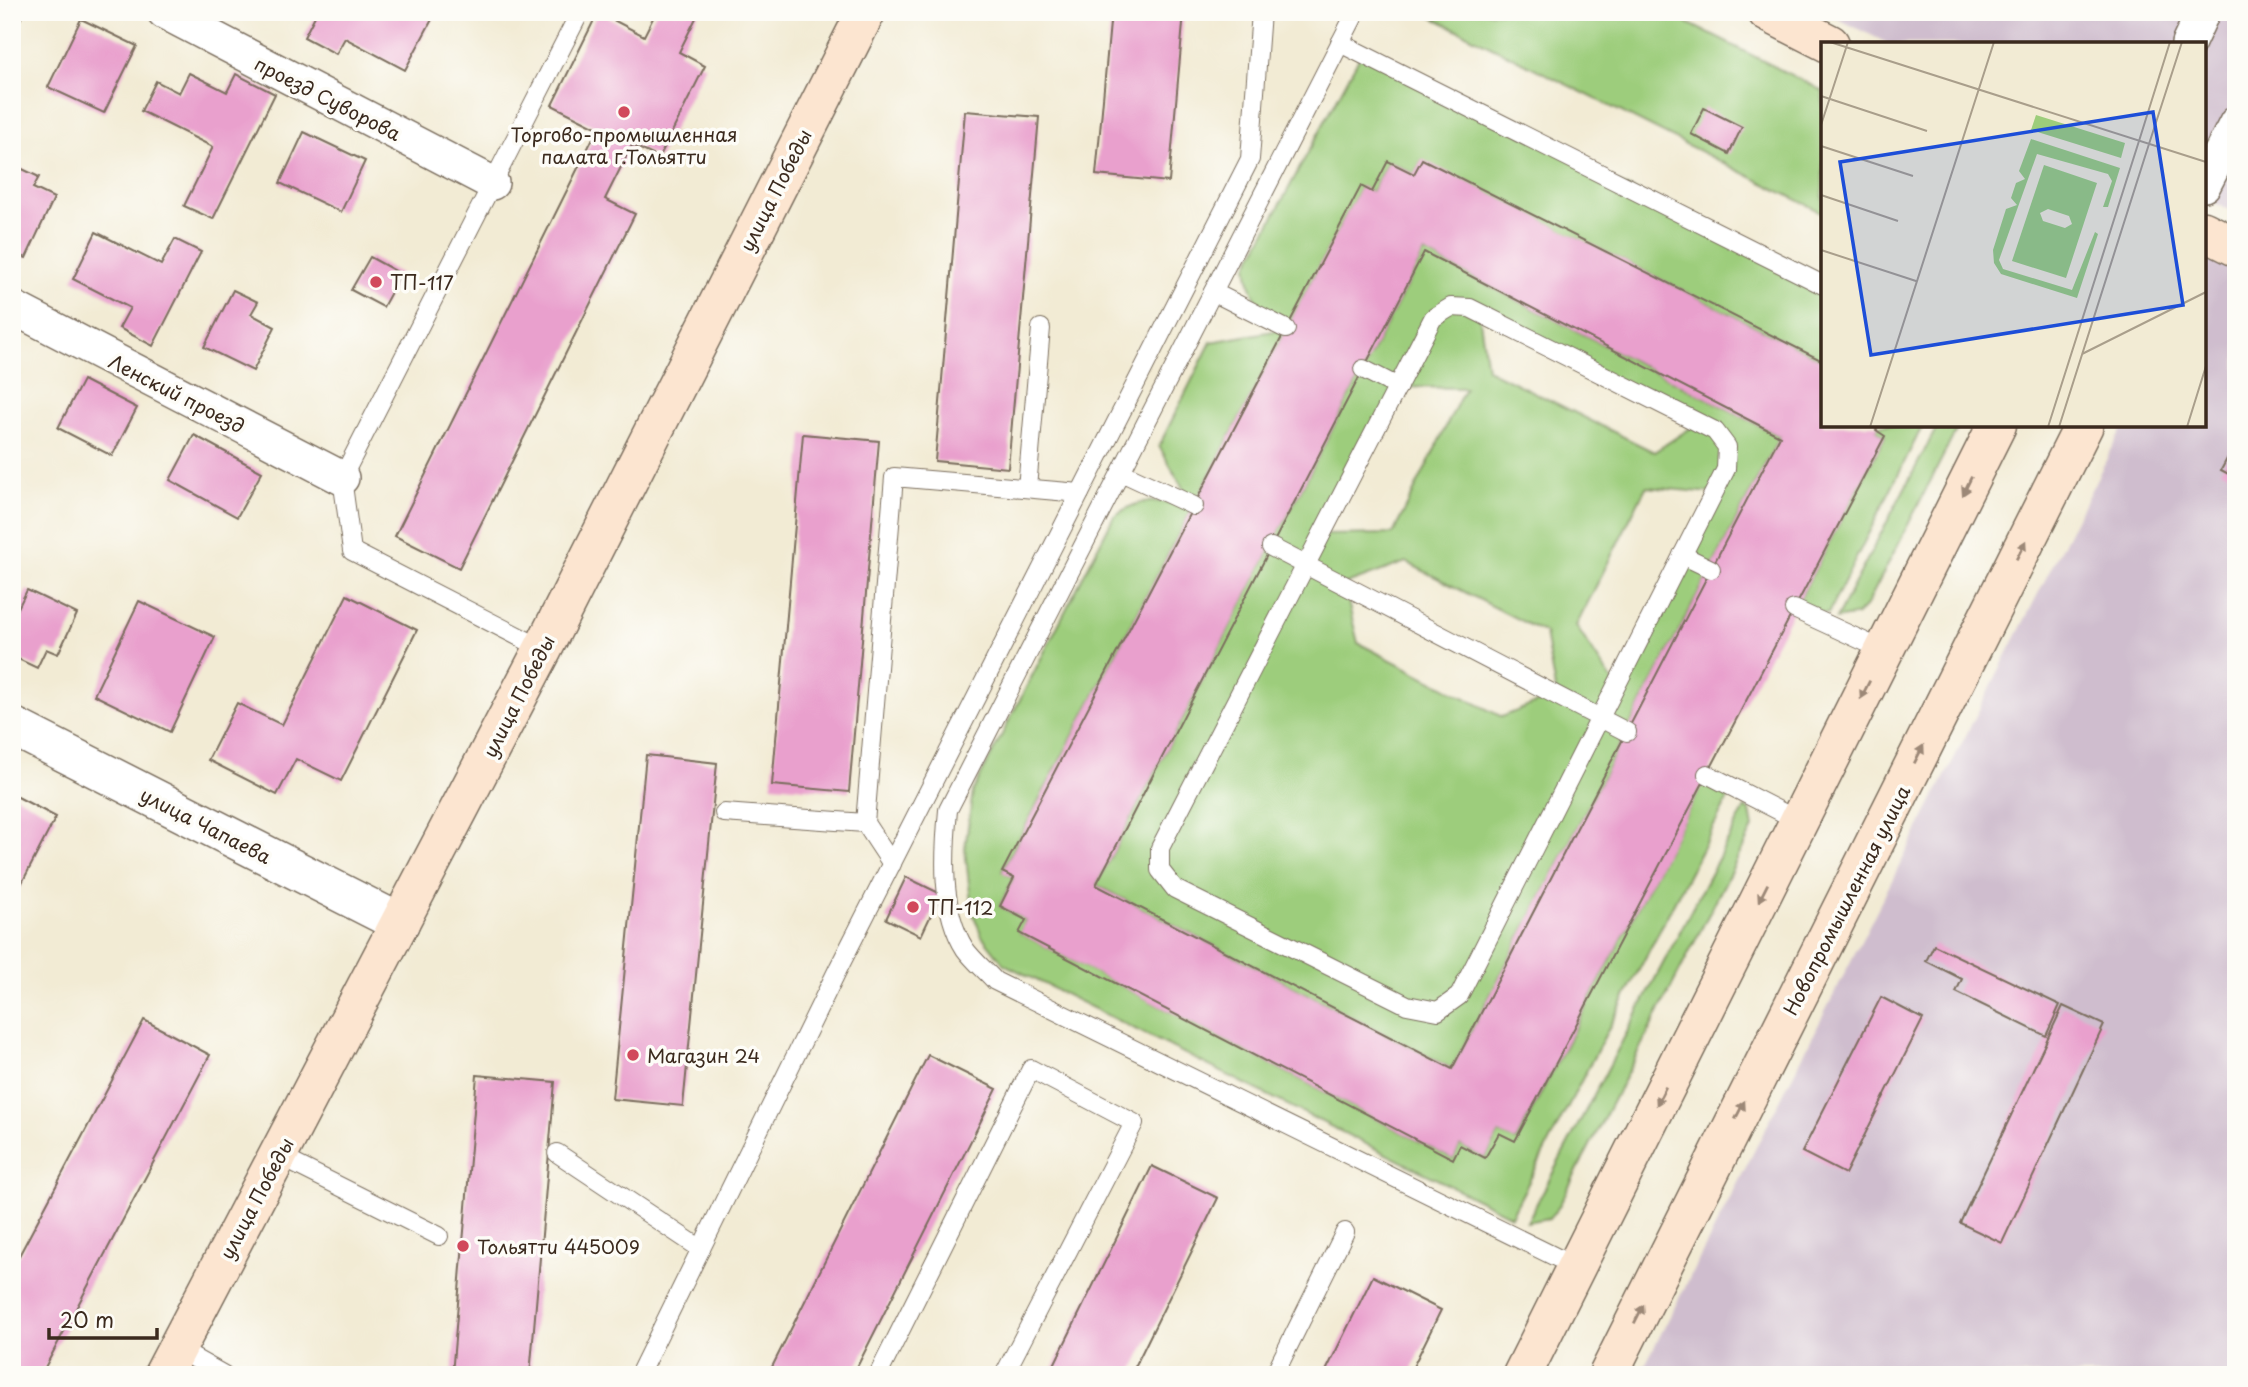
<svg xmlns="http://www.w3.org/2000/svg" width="2248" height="1387" viewBox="0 0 2248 1387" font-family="'Playpen Sans',sans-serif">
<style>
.industrial{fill:#cfbdce}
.green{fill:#9dcd7b;stroke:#6c7c4c;stroke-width:2;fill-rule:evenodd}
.building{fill:#e9a0cd;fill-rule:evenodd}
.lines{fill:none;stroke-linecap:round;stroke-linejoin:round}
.service-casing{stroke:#7b6e5e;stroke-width:20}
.minor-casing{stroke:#7b6e5e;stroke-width:36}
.tertiary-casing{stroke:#7b6e5e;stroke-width:41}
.secondary-casing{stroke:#7b6e5e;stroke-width:41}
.service{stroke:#fff;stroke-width:18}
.minor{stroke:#fff;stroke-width:33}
.tertiary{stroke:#fff;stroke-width:38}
.secondary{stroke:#fce5d0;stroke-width:38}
.oneway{fill:#9c8877}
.poi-dot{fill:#d1495b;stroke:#fdfcf7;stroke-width:2.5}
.labels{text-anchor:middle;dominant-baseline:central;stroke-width:7;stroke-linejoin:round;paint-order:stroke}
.street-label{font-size:19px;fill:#3b2a1e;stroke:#fdfcf7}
.poi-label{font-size:19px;fill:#3b2a1e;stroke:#fdfcf7;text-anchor:start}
.inset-road{fill:none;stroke:#a99e8b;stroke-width:2}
.view{fill:#1d4ed8;fill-opacity:0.15;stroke:#1d4ed8;stroke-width:3.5}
.inset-edge{fill:none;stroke:#3b2a1e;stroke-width:3.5}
</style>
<rect width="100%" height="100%" fill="#fdfcf7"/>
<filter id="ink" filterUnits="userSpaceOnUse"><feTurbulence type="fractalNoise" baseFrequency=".0143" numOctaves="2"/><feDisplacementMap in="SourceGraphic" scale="14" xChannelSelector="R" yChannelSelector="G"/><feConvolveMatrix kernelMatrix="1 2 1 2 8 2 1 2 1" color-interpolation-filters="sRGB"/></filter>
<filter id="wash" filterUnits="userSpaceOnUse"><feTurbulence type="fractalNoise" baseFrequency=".00686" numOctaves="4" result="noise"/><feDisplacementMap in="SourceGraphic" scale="28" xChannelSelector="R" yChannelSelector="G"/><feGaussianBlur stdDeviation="1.57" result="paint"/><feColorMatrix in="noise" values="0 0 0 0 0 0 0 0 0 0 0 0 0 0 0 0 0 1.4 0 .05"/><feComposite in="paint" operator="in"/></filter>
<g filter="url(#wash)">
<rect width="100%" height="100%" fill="#f2ebd4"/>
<!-- industrial -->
<g class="industrial">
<polygon points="1824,12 2236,12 2236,213 2204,198 2204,44 1889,44"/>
<polygon points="2212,254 2236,266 2236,1375 1640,1375 2124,425 2204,425 2204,269"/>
</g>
<!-- green -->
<g class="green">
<polygon points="1422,12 1666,12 1823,91 1823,213"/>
<path d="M1361 54 1823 285V361L1422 160 1414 174 1388 161 1372 192 1361 187 1002 871 1014 878 1000 906 1026 920 1020 933 1453 1159 1460 1145 1485 1158 1499 1133 1516 1141 1707 774 1730 795 1511 1216 1004 964 982 936 972 911 965 848 973 791 1114 516C1146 494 1158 502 1193 506L1159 446 1211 342 1285 329C1259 307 1251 300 1247 266Z"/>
<path d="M1424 252 1780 436 1452 1069 1096 885ZM1479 313 1698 423 1654 452 1487 369ZM1398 387 1465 388 1393 534 1323 535ZM1646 487 1713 493 1615 685 1576 626ZM1406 562 1545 633 1556 695 1502 717 1358 643 1344 585Z"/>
<polygon points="1879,425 1923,425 1828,614 1794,609 1885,436 1876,430"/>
<polygon points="1938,425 1959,425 1867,605 1857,615 1836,619"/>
<polygon points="1745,808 1750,811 1753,828 1558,1208 1549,1218 1527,1222"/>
</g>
<g id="blocks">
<!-- building -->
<g class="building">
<polygon points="12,12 24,12 12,36"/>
<polygon points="317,12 436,12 405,70 345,38 336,54 304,37"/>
<polygon points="598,12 644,36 656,12 699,12 679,52 705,66 659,158 632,145 605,199 635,214 459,568 395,536 598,128 552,105"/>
<polygon points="1111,12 1184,12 1169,182 1096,175"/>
<polygon points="81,19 137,46 104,113 48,87"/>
<polygon points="189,73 227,92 236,74 275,94 213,219 184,206 213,147 141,111 156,81 179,93"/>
<polygon points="1704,108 1742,127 1729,154 1691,134"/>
<polygon points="965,111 1039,117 1008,468 935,461"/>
<polygon points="304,132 365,161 341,212 280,183"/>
<path d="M1422 159 1823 361V425H1879L1876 430 1885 436 1515 1141 1499 1133 1485 1158 1460 1145 1453 1159 1019 933 1026 920 1000 906 1014 878 1002 872 1361 186 1372 192 1388 161 1414 174ZM1424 252 1780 436 1452 1069 1096 885Z"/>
<polygon points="12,164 39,177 33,188 54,198 26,258 12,252"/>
<polygon points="96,232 161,265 175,239 201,252 153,346 119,328 130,308 73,279"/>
<polygon points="370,257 401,274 383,307 351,290"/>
<polygon points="233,290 258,302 251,314 275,327 253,371 204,347"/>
<polygon points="83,380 137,408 112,456 58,428"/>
<polygon points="803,434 879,441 849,792 772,785"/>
<polygon points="194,435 262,472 237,517 170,480"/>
<polygon points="2236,442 2236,478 2221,470"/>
<polygon points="27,590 77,614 58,654 46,649 37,668 12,656 12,620"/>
<polygon points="347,595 417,630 341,781 296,759 277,795 208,760 237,703 282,725"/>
<polygon points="139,601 215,637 170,732 94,695"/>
<polygon points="646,755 717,763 683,1106 612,1099"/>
<polygon points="12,794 56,817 12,902"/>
<polygon points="906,877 941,894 921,936 886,919"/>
<polygon points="1934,945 2060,1005 2046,1036 1956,992 1962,979 1926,961"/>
<polygon points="1881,997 1923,1019 1845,1174 1802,1152"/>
<polygon points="2063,1006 2104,1025 2002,1243 1960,1223"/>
<polygon points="144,1020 210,1055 41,1375 12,1375 12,1269"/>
<polygon points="928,1055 997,1089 853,1375 768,1375"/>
<polygon points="477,1075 555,1082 530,1375 452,1375"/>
<polygon points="1152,1166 1218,1198 1131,1375 1049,1375"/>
<polygon points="1373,1276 1441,1310 1409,1375 1324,1375"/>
</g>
</g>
</g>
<g filter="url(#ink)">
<use href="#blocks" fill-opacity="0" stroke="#7b6e5e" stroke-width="2"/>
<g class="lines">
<!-- service casing -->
<g class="service-casing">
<g id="service">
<path d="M1356 12 948 810C944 853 940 910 965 949 973 960 986 971 995 981L1576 1267"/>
<polyline points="1340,43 1823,285"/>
<polyline points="1213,292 1286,329"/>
<polygon points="1451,307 1470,308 1715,431 1727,447 1726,469 1459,996 1438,1011 1407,1005 1175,889 1160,870 1160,848 1433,318"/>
<polyline points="1363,369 1398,387"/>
<polyline points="1121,472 1194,506"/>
<polyline points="1027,488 1041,328"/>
<polyline points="1271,547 1627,732"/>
<polyline points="1682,555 1711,569"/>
<polyline points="1794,609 1885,651"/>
<polyline points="543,649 352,551 342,478 580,12"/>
<polyline points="1707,774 1799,821"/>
<polyline points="724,813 865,823"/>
<polyline points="892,864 865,823 894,477 1080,493"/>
<polyline points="557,1153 701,1249"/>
<polyline points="279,1156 439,1236"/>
<polyline points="176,1348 224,1375"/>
<polyline points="639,1375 838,969 1250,159 1261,12"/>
<polyline points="878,1375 1031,1069 1134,1123 1004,1375"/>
<polyline points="1274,1375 1345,1232"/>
</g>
</g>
<!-- minor casing -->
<g class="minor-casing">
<g id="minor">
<polyline points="164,12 492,183"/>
<polyline points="2188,44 2203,12"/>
<polyline points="2204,185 2236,123"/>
<polyline points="12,307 342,478"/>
</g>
</g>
<!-- tertiary casing -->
<g class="tertiary-casing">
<polyline id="tertiary" points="12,726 400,923"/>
</g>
<!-- secondary casing -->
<g class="secondary-casing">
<g id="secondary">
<polyline points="1767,12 1830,44"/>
<polyline points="2204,231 2236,247"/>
<polyline points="163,1375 543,649 866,12"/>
<polyline points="1522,1375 1997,425"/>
<polyline points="1608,1375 2084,425"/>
</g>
</g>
<!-- service -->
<use href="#service" class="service"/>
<!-- minor -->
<use href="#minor" class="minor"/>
<!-- tertiary -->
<use href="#tertiary" class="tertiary"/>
<!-- secondary -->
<use href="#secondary" class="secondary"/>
</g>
<!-- one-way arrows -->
<defs><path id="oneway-solid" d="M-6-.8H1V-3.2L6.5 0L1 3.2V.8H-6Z" transform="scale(1.75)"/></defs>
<g class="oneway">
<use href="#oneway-solid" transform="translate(1967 486) rotate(116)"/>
<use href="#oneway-solid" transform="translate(2021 550) rotate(-63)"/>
<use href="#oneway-solid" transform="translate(1865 690) rotate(117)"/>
<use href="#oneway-solid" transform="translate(1919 754) rotate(-63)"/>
<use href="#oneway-solid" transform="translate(1763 893) rotate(117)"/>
<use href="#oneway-solid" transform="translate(1661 1096) rotate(117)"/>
<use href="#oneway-solid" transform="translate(1740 1110) rotate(-63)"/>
<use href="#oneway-solid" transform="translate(1639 1314) rotate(-63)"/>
</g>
</g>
<!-- markers -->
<g class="poi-dot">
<circle cx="624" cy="112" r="7"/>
<circle cx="376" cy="282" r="7"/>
<circle cx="913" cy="907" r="7"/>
<circle cx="633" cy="1055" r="7"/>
<circle cx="463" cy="1246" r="7"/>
</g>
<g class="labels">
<!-- street labels -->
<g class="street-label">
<text transform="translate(328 98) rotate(27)">проезд Суворова</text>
<text transform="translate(775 190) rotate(-63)">улица Победы</text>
<text transform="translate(177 393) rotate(27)">Ленский проезд</text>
<text transform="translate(518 696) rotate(-63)">улица Победы</text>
<text transform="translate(206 825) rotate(27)">улица Чапаева</text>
<text transform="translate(1846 900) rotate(-63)">Новопромышленная улица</text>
<text transform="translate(256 1198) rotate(-62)">улица Победы</text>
</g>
<!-- poi labels -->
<g class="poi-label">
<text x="624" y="134" text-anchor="middle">Торгово-промышленная<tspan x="624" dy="22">палата г.Тольятти</tspan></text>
<text x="390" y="282">ТП-117</text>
<text x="927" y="907">ТП-112</text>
<text x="647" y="1055">Магазин 24</text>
<text x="477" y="1246">Тольятти 445009</text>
</g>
</g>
<!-- overview -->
<g transform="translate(1821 42)">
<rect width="385" height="385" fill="#f2ebd4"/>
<path d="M215 73 304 101 300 116 210 88ZM210 97 299 126 287 165H282L291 139 287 132 216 112 178 218 182 227 251 248 274 190 277 192 256 256 180 232 173 221 172 208 185 167 196 163 190 156 195 141 204 137 198 129ZM223 123 276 141 245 236 191 219ZM227 167 248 174 251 182 244 186 222 179 219 171Z" fill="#9dcd7b" fill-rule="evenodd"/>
<path class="inset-road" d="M9 0 385 120M0 54 106 89M0 83 27 0M318 99 349 0M328 102 361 0M0 104 92 134M0 153 77 179M0 208 95 239M261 312 385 250M49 385 173 0M227 385 318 99M238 385 328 102M366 385 385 324"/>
<path class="view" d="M332 70 362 263 50 313 19 120Z"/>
<rect width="385" height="385" class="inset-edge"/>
</g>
<!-- margin -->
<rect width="2248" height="1387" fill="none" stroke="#fdfcf7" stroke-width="42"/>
<!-- scale -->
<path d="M49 1328v10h108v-10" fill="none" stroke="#3b2a1e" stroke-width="3.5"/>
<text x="60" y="1328" font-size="21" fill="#3b2a1e" stroke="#fdfcf7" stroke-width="5" paint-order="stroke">20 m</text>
</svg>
